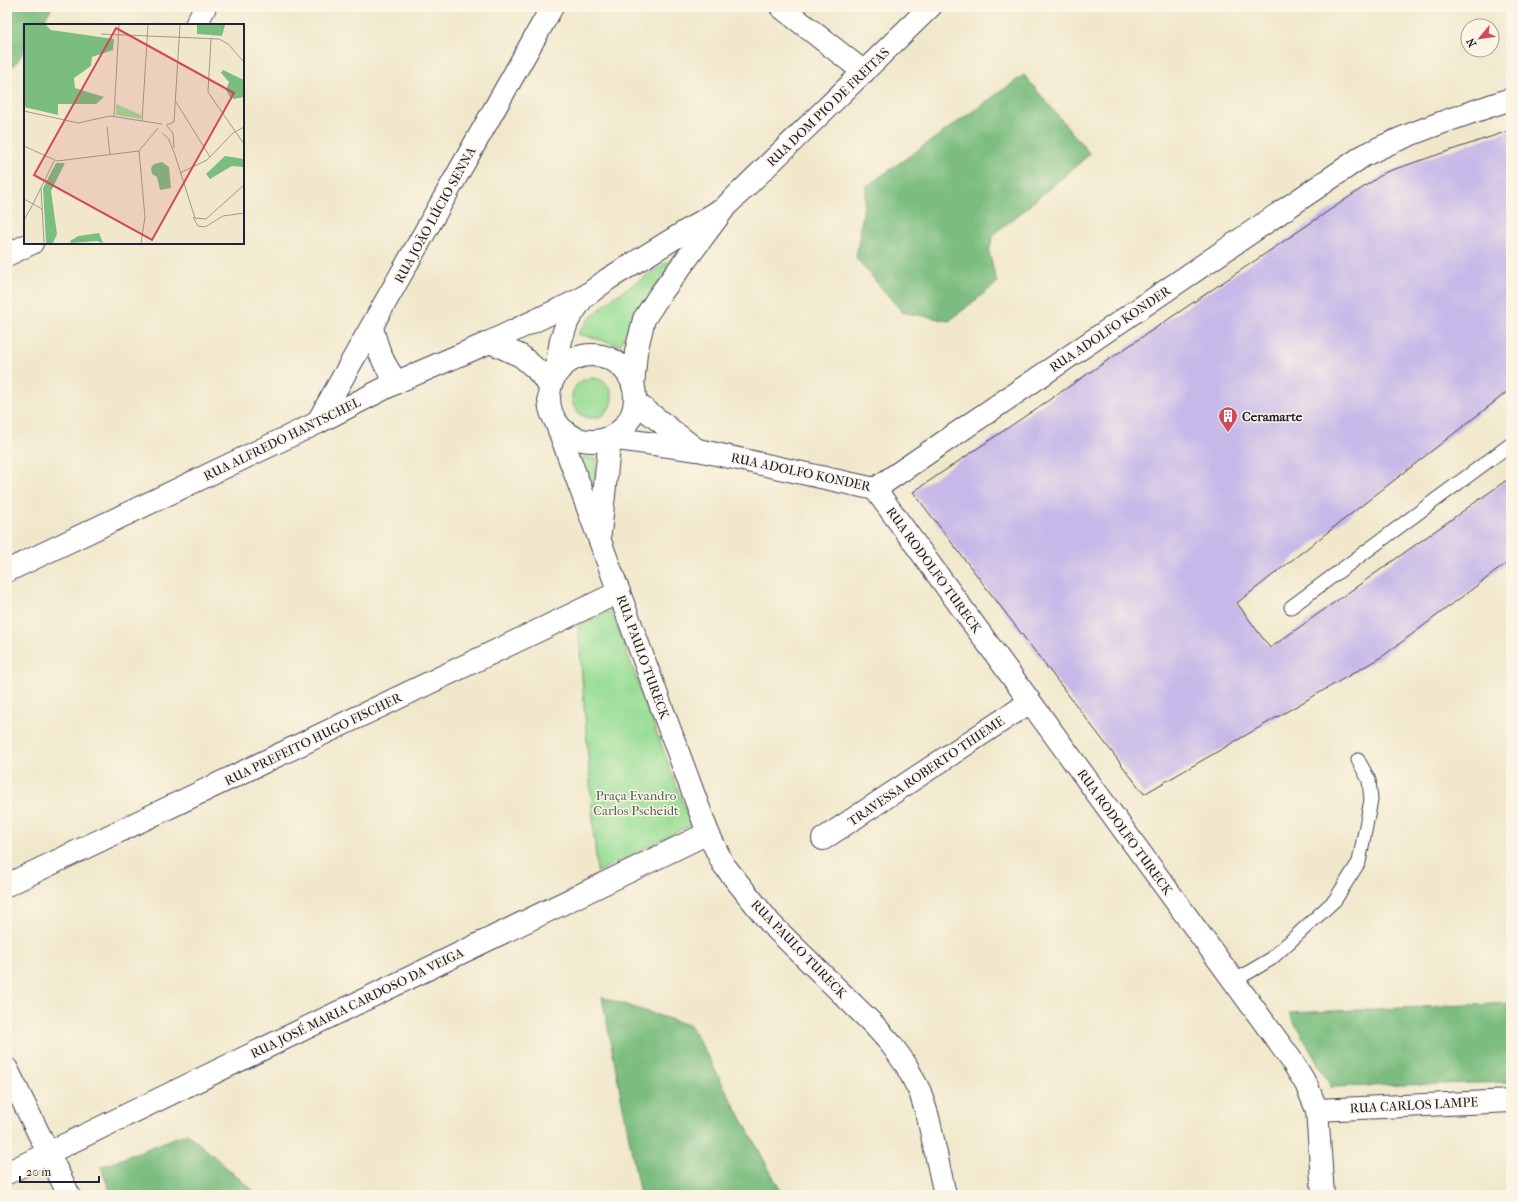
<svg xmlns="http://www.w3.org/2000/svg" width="1518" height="1202" viewBox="0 0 1518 1202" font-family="'IM FELL French Canon',serif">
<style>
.green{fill:#9ade96;stroke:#5e8068}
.forest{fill:#7bbd7f;stroke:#4e705d}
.building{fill:#c6b8e8}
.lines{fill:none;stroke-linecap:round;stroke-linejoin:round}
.service-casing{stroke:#414051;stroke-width:15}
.minor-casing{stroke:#414051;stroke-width:24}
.tertiary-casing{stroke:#414051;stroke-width:24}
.secondary-casing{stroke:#414051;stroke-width:24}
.service{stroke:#fff;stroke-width:13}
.minor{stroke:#fff;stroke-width:22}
.tertiary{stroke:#fff;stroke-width:22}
.secondary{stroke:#fff;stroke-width:22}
.labels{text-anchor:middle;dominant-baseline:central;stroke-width:3;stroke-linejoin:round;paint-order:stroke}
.street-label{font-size:13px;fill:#22223b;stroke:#fcf5e5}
.poi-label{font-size:13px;font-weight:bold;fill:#22223b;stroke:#fcf5e5;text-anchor:start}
.park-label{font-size:13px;fill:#465a56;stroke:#fcf5e5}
.inset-road{fill:none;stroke:#9e9992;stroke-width:1}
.view{fill:#d1495b;fill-opacity:0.15;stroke:#d1495b;stroke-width:2}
.inset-edge{fill:none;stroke:#22223b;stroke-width:2}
</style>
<rect width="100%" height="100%" fill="#fcf5e5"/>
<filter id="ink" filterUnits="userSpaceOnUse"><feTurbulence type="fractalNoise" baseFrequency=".025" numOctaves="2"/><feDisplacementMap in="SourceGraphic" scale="8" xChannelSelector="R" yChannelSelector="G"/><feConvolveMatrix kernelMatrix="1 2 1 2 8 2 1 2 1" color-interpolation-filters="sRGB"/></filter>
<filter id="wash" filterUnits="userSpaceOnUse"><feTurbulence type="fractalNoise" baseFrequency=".012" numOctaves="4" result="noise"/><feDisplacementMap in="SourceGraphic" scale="16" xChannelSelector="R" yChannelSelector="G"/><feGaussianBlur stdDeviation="0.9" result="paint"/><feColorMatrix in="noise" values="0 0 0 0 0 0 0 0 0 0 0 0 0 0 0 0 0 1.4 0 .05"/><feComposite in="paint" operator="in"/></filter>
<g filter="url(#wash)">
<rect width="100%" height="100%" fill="#f1e8cc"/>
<!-- green -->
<g class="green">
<polygon points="683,252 638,309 620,345 578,334 589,319 614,297"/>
<circle cx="592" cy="398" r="20"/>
<polygon points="577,457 597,459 592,505"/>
<polygon points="611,610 691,825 597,872 578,625"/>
</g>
<!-- forest -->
<g class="forest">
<polygon points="7,7 52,7 41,25 25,25 25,49 15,65 7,66"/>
<polygon points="1024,75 1090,154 1012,220 993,234 989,252 997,283 949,321 902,312 856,258 867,186"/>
<polygon points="602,997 691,1026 783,1195 640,1195"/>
<polygon points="1511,1003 1511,1082 1331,1087 1289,1013"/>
<polygon points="187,1133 258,1195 111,1195 101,1167"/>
</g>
<g id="blocks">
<!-- building -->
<polygon class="building" points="1511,130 1511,389 1237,603 1270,648 1511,477 1511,560 1383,656 1144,794 913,492 1386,172"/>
</g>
</g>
<g filter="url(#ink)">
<use href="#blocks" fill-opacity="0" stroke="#414051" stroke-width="1"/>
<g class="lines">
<!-- service casing -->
<g class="service-casing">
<g id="service">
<polyline points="1291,607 1511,444"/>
<polyline points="1234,981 1271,959 1335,900 1359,862 1371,800 1369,780 1358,760"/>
</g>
</g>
<!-- minor casing -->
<g class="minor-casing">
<g id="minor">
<polyline points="781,7 864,72"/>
<polyline points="196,25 205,7"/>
<polyline points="7,255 32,243"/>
<path d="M372 327C377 348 383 365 397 382"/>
<polyline points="317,423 552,7"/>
<polyline points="7,571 317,423 397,382 490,342 521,356 536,369 550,386"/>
<polyline points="823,839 1030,702"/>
<polyline points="7,885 619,592"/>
<polyline points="7,1069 69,1195"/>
<polyline points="1317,1110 1511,1101"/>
<polyline points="7,1173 708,833"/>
</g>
</g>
<!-- tertiary casing -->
<g class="tertiary-casing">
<g id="tertiary">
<polyline points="556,422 708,833 723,864 771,924 874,1025 891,1044 906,1065 920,1092 928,1117 945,1195"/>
<path d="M875 489 1363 156C1410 132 1460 116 1511 99"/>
<polyline points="600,533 610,438"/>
</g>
</g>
<!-- secondary casing -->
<g class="secondary-casing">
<g id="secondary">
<polyline points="490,342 583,298"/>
<circle cx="592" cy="398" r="43"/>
<polyline points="555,375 561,340 568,320 583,298 608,279 717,212"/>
<polyline points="633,386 636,352 644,319 659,296 726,206 930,7"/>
<polyline points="635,402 697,450"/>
<polyline points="610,438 698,450 875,489 1290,1058 1306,1084 1317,1110 1323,1195"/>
</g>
</g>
<!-- service -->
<use href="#service" class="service"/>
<!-- minor -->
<use href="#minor" class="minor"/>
<!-- tertiary -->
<use href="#tertiary" class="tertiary"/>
<!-- secondary -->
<use href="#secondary" class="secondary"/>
</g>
</g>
<!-- icons -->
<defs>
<g id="building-pin" transform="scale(1)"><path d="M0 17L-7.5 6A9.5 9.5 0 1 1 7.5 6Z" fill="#d1495b" stroke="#fcf5e5"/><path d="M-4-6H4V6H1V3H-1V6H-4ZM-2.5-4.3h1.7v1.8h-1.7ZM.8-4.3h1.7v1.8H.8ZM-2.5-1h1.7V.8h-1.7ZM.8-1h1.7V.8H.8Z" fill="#fff"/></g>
</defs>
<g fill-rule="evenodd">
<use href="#building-pin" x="1228" y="416"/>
</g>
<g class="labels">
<!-- street labels -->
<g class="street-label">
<text transform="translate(828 107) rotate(-44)">RUA DOM PIO DE FREITAS</text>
<text transform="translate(435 215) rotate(-61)">RUA JOÃO LÚCIO SENNA</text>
<text transform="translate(1110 329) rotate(-34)">RUA ADOLFO KONDER</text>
<text transform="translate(282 439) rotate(-26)">RUA ALFREDO HANTSCHEL</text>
<text transform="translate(801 472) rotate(12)">RUA ADOLFO KONDER</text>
<text transform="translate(934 570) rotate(54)">RUA RODOLFO TURECK</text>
<text transform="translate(643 657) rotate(70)">RUA PAULO TURECK</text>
<text transform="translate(313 739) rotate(-26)">RUA PREFEITO HUGO FISCHER</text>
<text transform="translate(926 771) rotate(-34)">TRAVESSA ROBERTO THIEME</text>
<text transform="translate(1125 832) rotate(54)">RUA RODOLFO TURECK</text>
<text transform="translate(799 949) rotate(46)">RUA PAULO TURECK</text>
<text transform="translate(357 1003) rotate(-26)">RUA JOSÉ MARIA CARDOSO DA VEIGA</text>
<text transform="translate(1414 1105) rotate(-3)">RUA CARLOS LAMPE</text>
</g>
<!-- poi labels -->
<g class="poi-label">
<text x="1242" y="416">Ceramarte</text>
</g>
<!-- park labels -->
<g class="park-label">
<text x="636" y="795">Praça Evandro<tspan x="636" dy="15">Carlos Pscheidt</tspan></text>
</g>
</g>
<!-- overview -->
<g transform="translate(24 24)">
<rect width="220" height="220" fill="#f1e8cc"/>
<path d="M92 80 117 91V95L92 91Z" fill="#9ade96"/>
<path d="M0 1H22L27 6 90 15 89 26 68 33 67 42 50 54 51 64 80 73 72 80H34V91L0 83ZM173 1H201L198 12 173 10ZM199 46 220 56V73L210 75 206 73 202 66 205 58 197 49ZM201 132 220 135V143L208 142 186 155 182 150ZM138 138 145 143 147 164 136 166 133 153 128 150 127 144 130 140ZM32 139H41L27 167 33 210 29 219H22L19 164ZM75 209 79 219 73 217 47 219 46 217 54 212Z" fill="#7bbd7f"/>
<path class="inset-road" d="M77 10 195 15 204 20 220 38M187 15 184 68 220 120M152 78 186 133M0 87 54 99 86 92 138 100M90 92 95 1M118 97 124 1M142 101 150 98 156 1M143 102 149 109 150 124M83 103 86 131M138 109 144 114 150 128 171 194 182 195 220 161M0 122 33 137 115 127 134 104M115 127 121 193 117 219M156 149 183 136 209 109 220 103M17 164 20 219M0 175 9 180 0 196M18 185 9 180 30 137M169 193 174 202 181 203 199 192 220 189"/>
<path class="view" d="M92 4 210 69 128 216 10 151Z"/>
<rect width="220" height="220" class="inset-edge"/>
</g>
<!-- margin -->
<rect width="1518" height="1202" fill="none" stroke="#fcf5e5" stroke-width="24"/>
<!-- north arrow -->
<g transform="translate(1480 38) rotate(241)"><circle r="19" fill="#fcf5e5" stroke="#a5a1a1"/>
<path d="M0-3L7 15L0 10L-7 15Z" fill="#d1495b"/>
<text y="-6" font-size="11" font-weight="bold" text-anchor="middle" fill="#22223b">N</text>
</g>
<!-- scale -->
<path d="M20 1176v6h79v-6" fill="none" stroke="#22223b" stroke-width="2"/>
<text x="26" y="1176" font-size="12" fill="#22223b" stroke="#fcf5e5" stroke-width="3" paint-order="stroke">20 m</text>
</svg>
